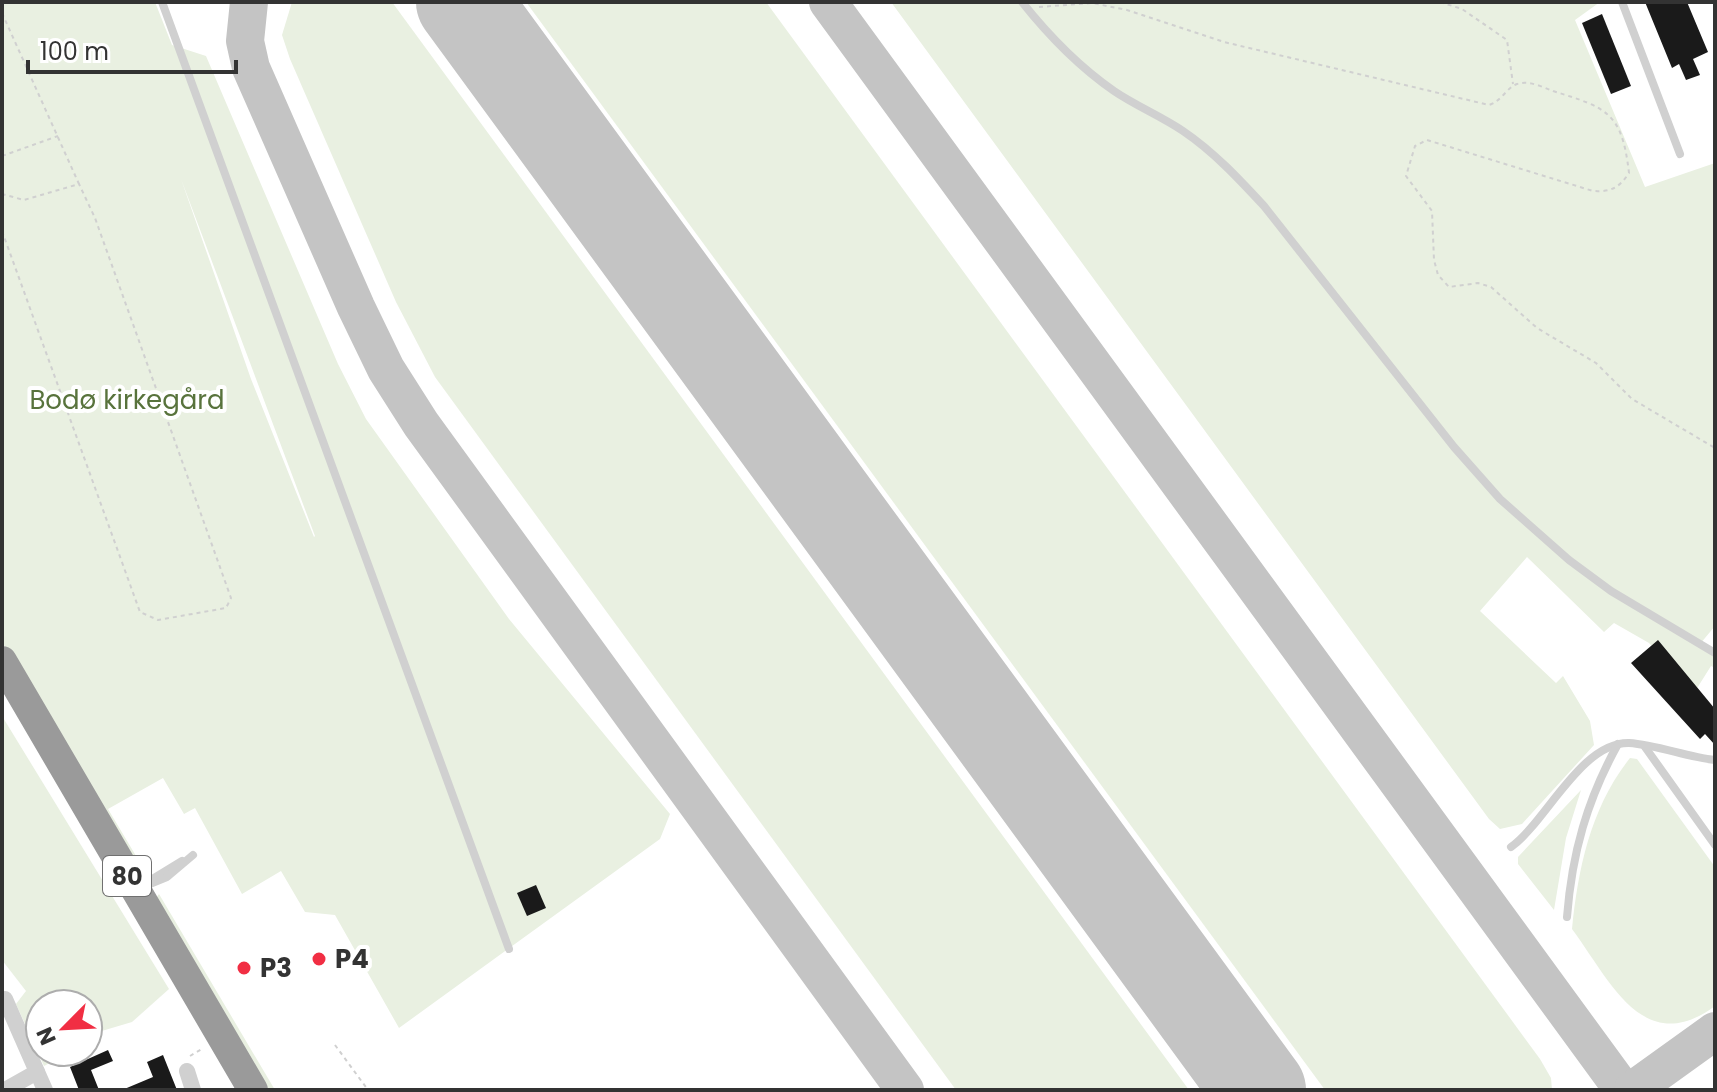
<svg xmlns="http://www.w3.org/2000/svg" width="1717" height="1092" viewBox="0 0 1717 1092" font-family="Poppins,sans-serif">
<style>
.green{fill:#e9f0e1;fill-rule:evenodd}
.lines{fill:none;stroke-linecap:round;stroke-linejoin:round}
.taxiway{stroke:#c4c4c4;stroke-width:38}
.runway{stroke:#c4c4c4;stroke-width:94}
.building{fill:#1a1a1a}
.path{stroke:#d0d0d0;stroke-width:2;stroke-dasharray:4 4;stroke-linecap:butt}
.lane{stroke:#d0d0d0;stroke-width:8}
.street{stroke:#d0d0d0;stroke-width:16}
.highway{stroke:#9a9a9a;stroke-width:30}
.poi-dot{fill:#f12e43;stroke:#fff;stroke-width:3}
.labels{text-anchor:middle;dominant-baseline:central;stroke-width:8;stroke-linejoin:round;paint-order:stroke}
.shield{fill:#fff;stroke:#707070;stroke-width:2}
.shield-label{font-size:24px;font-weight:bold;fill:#333}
.park-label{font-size:26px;fill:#58733c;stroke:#fff}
.poi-label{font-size:26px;font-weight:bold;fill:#333;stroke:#fff;text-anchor:start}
</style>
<rect width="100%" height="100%" fill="#fff"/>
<!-- green -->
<g class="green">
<path d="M2 2H155L172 45 206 56 338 364 366 419 509 619 670 814 660 839 399 1028 335 915 305 912 281 871 242 894 195 808 184 814 163 778 108 809 145 871 134 866 2 642ZM181 179 315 536 314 537 251 379Z"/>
<polygon points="292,2 392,2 1189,1090 956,1090 435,377 396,302 290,59 282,35"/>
<polygon points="526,2 766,2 1540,1059 1551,1078 1552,1090 1325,1090"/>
<polygon points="891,2 1600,2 1575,20 1645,187 1715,163 1715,626 1700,644 1715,653 1715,668 1711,666 1694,693 1649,643 1614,623 1604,632 1527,557 1480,611 1556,683 1563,676 1590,721 1594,745 1522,824 1500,829 1489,819"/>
<polygon points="2,716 169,989 132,1022 95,1033 88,1039 88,1004 40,1004 40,1052 71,1052 44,1066 16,1004 26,991 2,960"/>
<path d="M1630 758 1637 759 1715 867V1006C1643 1059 1610 980 1572 929 1578 868 1591 807 1630 758Z"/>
<polygon points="1581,790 1566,838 1554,910 1518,864 1518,857"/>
<polygon points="159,894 275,1090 263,1090 156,898"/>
</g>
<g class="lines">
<!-- taxiway -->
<g class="taxiway">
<polyline points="249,2 245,41 251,68 356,307 386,369 421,424 905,1090"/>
<polyline points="828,2 1623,1090"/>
<polyline points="1633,1090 1715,1031"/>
</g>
<!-- runway -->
<polyline class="runway" points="463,2 1259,1090"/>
</g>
<!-- building -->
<g class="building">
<polygon points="1645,2 1687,2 1708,52 1693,59 1700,75 1686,80 1679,64 1672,68"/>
<polygon points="1602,14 1631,86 1611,94 1582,23"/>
<polygon points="1658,640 1715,709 1715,745 1705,734 1700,739 1631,663"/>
<polygon points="536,885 546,908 527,916 517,893"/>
<polygon points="108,1050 113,1061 91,1070 99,1090 79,1090 70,1067"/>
<polygon points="163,1055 177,1090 122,1090 153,1077 147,1062"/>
</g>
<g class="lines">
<!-- path -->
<g class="path">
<polyline points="1440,2 1462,9 1507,40 1513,84"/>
<path d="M1039 7 1092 3 1127 10 1224 42 1489 105C1502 101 1506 88 1517 84 1529 80 1542 87 1553 91 1607 108 1622 112 1629 173 1619 188 1611 192 1593 191L1427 140 1415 146 1406 176 1432 211 1434 260 1438 275 1449 287 1478 283 1491 287 1537 328 1596 363 1632 399 1715 448"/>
<polyline points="2,13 79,184 24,200 2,194"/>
<polyline points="1715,60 1715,91"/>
<polyline points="2,156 58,136"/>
<polyline points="2,231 140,612 158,620 226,608 231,598 95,218 79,184"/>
<polyline points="335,1045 368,1090"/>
<polyline points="190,1056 202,1049"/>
</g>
<!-- lane -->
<g class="lane">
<polyline points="162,2 509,949"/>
<path d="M1022 2C1049 36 1078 66 1114 91 1136 106 1161 116 1183 131 1214 152 1239 179 1264 206L1454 447 1500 499 1569 560 1611 591 1715 653"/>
<polyline points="1622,2 1680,154"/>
<polyline points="1645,747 1715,845"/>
<path d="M1511 847C1546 822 1581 742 1629 743 1658 745 1686 757 1715 760"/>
<polyline points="146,883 182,861"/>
<polyline points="140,888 167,877 193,855"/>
<path d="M1567 917C1572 853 1587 800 1618 744"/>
</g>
<!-- street -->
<g class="street">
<polyline points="5,999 45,1090"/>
<polyline points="187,1071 193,1090"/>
<polyline points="5,1090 37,1072"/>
</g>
<!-- highway -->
<polyline class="highway" points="2,661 253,1090"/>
</g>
<!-- markers -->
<g class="poi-dot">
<circle cx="319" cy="959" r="8"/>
<circle cx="244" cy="968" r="8"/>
</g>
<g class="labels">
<!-- shield labels -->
<rect class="shield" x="103" y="856" width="48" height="40" rx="6"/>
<g class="shield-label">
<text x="127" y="876">80</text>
</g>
<!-- park labels -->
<g class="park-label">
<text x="127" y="400">Bodø kirkegård</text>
</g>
<!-- poi labels -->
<g class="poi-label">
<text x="335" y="959">P4</text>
<text x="260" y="968">P3</text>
</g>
</g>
<!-- border -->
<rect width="1717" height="1092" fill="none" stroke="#333333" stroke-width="8"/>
<!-- north arrow -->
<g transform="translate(64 1028) rotate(246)"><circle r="38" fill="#ffffff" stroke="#adadad" stroke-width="2"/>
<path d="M0-6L14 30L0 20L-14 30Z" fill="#f12e43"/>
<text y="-12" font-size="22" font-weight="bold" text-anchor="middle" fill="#333333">N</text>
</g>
<!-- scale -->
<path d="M28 60v12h208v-12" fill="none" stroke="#333333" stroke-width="4"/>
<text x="40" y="60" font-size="24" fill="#333333" stroke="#ffffff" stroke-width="6" paint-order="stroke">100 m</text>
</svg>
